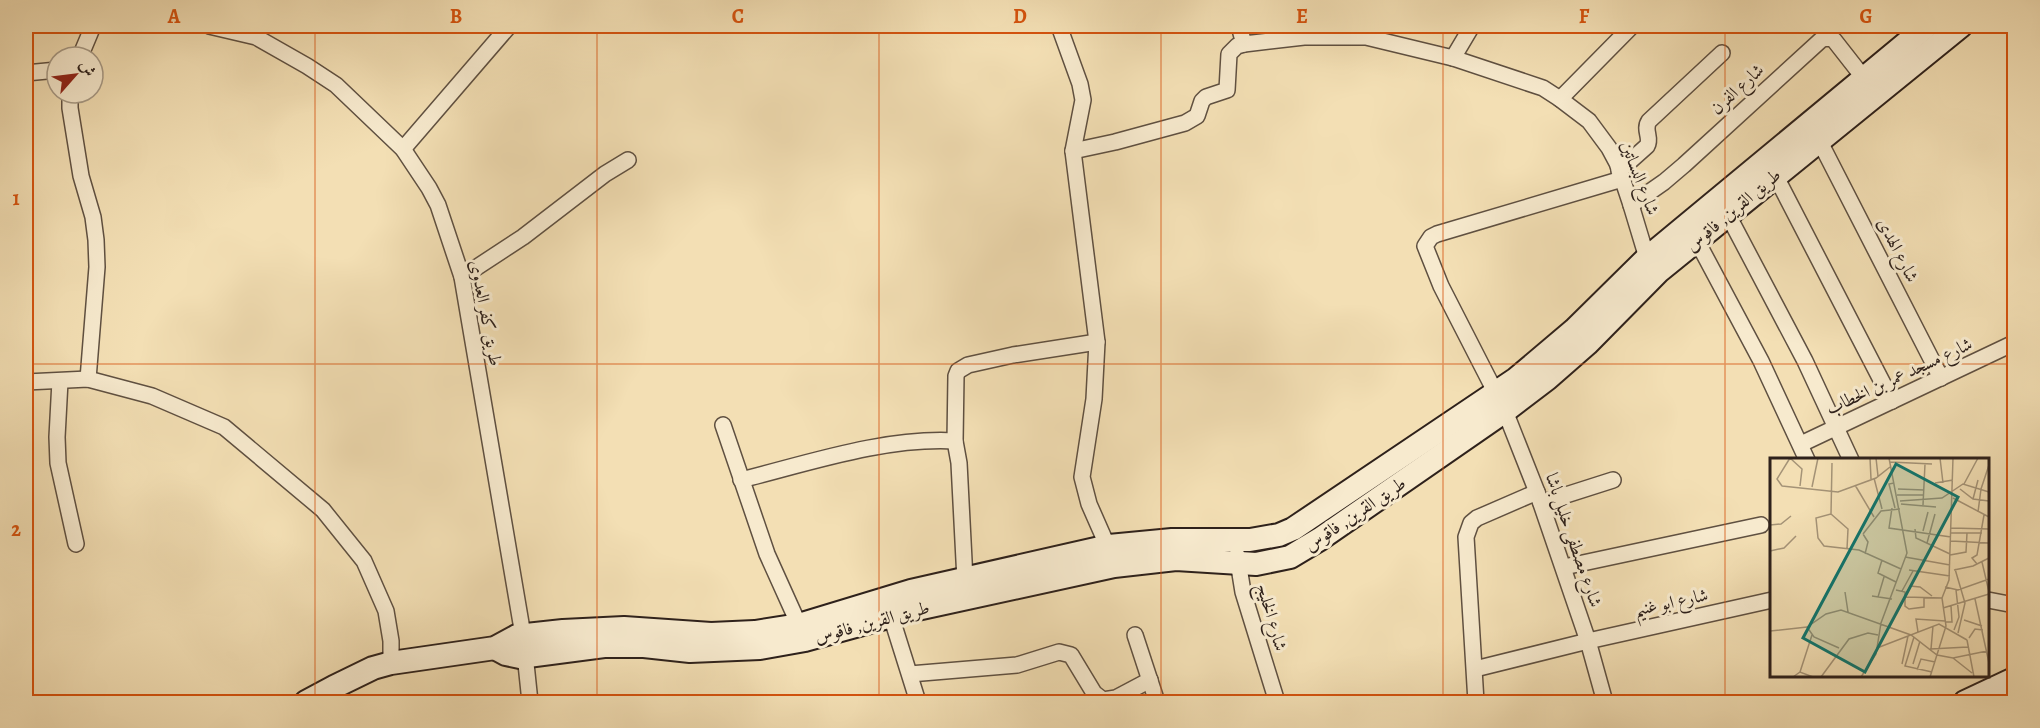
<svg xmlns="http://www.w3.org/2000/svg" width="2040" height="728" viewBox="0 0 2040 728" font-family="Alegreya,Amiri,serif">
<style>
.lines{fill:none;stroke-linecap:round;stroke-linejoin:round}
.street-casing{stroke:#5f5041;stroke-width:18}
.secondary-casing{stroke:#2e211b;stroke-width:26}
.street{stroke:#f7eace;stroke-width:15}
.secondary{stroke:#f7eace;stroke-width:22}
.grid{fill:none;stroke:#d5530e;stroke-width:1.5;stroke-opacity:0.55}
.labels{text-anchor:middle;dominant-baseline:central;stroke-width:6;stroke-linejoin:round;paint-order:stroke}
.street-label{font-size:18px;fill:#2e211b;stroke:#f7eace}
.inset-road{fill:none;stroke:#a49377;stroke-width:1.5}
.view{fill:#0f766e;fill-opacity:0.15;stroke:#0f766e;stroke-width:3}
.inset-edge{fill:none;stroke:#2e211b;stroke-width:3}
.neatline{fill:none;stroke:#d5530e;stroke-width:2}
.grid-label{font-size:20px;text-anchor:middle;font-weight:bold;fill:#d5530e}
</style>
<rect width="100%" height="100%" fill="#f3dfb4"/>
<filter id="stains"><feTurbulence type="fractalNoise" baseFrequency=".00333" numOctaves="4"/><feColorMatrix values="0 0 0 0 .2 0 0 0 0 .09 0 0 0 0 .02 0 0 0 .5 -.17"/></filter>
<radialGradient id="worn" r=".72"><stop offset=".6" stop-color="#630" stop-opacity="0"/><stop offset="1" stop-color="#630" stop-opacity=".3"/></radialGradient>
<g class="lines">
<!-- street casing -->
<g class="street-casing">
<g id="street">
<polyline points="209,26 256,37 307,66 336,85 403,149 429,188 438,205 462,277 523,635 530,702"/>
<polyline points="1059,26 1080,84 1083,100 1073,151 1097,342 1094,399 1082,477 1089,504 1111,554"/>
<polyline points="1239,26 1244,44"/>
<polyline points="80,57 93,26"/>
<polyline points="1453,58 1472,26"/>
<polyline points="26,73 57,70"/>
<polyline points="70,93 70,108 81,176 93,217 96,240 97,267 88,379"/>
<polyline points="1560,99 1632,26"/>
<polyline points="1819,140 1941,378"/>
<polyline points="403,149 509,26"/>
<polyline points="1073,151 1115,142 1185,123 1197,116 1202,101 1206,97 1227,90 1229,54 1237,46 1244,44 1304,37 1366,37 1453,58 1543,88 1560,99 1589,121 1609,148 1617,163 1631,205 1647,258"/>
<polyline points="1772,169 1892,401"/>
<path d="M1619 171 1647 146C1652 138 1643 130 1649 121L1722 53"/>
<polyline points="1631,205 1664,182 1684,165 1822,39 1829,38 1834,40 1863,77"/>
<polyline points="1728,215 1805,361 1851,460"/>
<polyline points="1697,241 1761,361 1807,460"/>
<polyline points="462,277 523,237 605,174 628,160"/>
<polyline points="60,381 57,437 58,463 76,544"/>
<polyline points="26,382 88,379 152,396 224,427 323,510 364,561 386,611 391,641 391,663"/>
<polyline points="723,425 767,554 799,625"/>
<polyline points="1801,444 2014,343"/>
<path d="M741 480C809 463 885 437 955 441"/>
<polyline points="1541,503 1613,480"/>
<polyline points="1237,555 1243,592 1277,702"/>
<polyline points="1564,567 1761,525"/>
<polyline points="965,580 959,463 955,441 956,376 958,371 968,365 1013,355 1097,342"/>
<polyline points="1988,600 2014,605"/>
<polyline points="891,616 918,702"/>
<polyline points="1135,635 1157,702"/>
<polyline points="1475,669 1588,641 1772,600"/>
<polyline points="910,674 1017,665 1059,652 1071,655 1094,693 1103,700 1116,698 1150,680"/>
<polyline points="1476,702 1466,537 1471,523 1477,518 1537,492"/>
<polyline points="1605,702 1588,641 1537,492 1505,411 1441,286 1425,246 1431,237 1437,234 1622,179"/>
<polyline points="2003,702 2006,683"/>
</g>
</g>
<!-- secondary casing -->
<g class="secondary-casing">
<g id="secondary">
<polyline points="495,648 506,654 520,657 604,646 644,646 690,651 760,648 805,640 917,609 1114,566 1176,559 1256,564 1290,557 1320,539 1505,411 1547,379 1587,344 1658,272 1961,26"/>
<polyline points="306,702 334,687 373,668 391,663 495,648 517,636 563,631 624,628 711,634 755,632 799,625 911,591 1109,546 1172,540 1250,540 1279,535 1293,529 1516,379 1574,330 1647,258 1927,26"/>
<polyline points="1965,702 2014,679"/>
</g>
</g>
<!-- street -->
<use href="#street" class="street"/>
<!-- secondary -->
<use href="#secondary" class="secondary"/>
</g>
<!-- grid -->
<path class="grid" d="M315 26V702M597 26V702M879 26V702M1161 26V702M1443 26V702M1725 26V702M26 364H2014"/>
<g class="labels">
<!-- street labels -->
<g class="street-label">
<text transform="translate(1737 89) rotate(-43)">شارع الفرن</text>
<text transform="translate(1640 178) rotate(69)">شارع البساتين</text>
<text transform="translate(1733 210) rotate(-40)">طريق القرين, فاقوس</text>
<text transform="translate(1898 250) rotate(63)">شارع الهدى</text>
<text transform="translate(486 313) rotate(79)">طريق كفر العدوى</text>
<text transform="translate(1899 376) rotate(-25)">شارع مسجد عمر بن الخطاب</text>
<text transform="translate(1355 514) rotate(-34)">طريق القرين, فاقوس</text>
<text transform="translate(1574 540) rotate(71)">شارع مصطفى خليل باشا</text>
<text transform="translate(1671 602) rotate(-12)">شارع ابو غنيم</text>
<text transform="translate(1272 617) rotate(74)">شارع الخليج</text>
<text transform="translate(872 622) rotate(-15)">طريق القرين, فاقوس</text>
</g>
</g>
<!-- overview -->
<g transform="translate(1770 458)">
<rect width="219" height="219" fill="#f3dfb4"/>
<path class="inset-road" d="M20 0 32 11 30 28M100 0 101 21M106 0 108 18M170 0 173 25M120 4 162 6M62 5 61 56 46 60 48 80 54 88 89 92 131 111M104 20 112 51M124 25 119 26 125 50M165 25 183 22M194 26 208 0M85 27 104 59M12 28 68 34 106 20 120 9M12 28 7 21 20 0M42 29 48 0M128 31 154 32M190 31 203 41 219 43M211 31 219 7M127 37H153M183 40 219 59M203 41 208 22M130 43 172 40 193 26 219 34M131 46 166 49M153 47 155 6M122 50 119 70 181 79M208 54 211 31M61 56 78 71 77 91M0 67 11 66 21 58M181 70 219 71M145 71 146 80 180 96M153 73 158 54M181 75H212M93 76 111 53 130 51M93 76 98 84 95 96M181 83 219 85M157 85 165 56M0 93 14 90 26 78M180 97 196 94 197 75M135 99 180 107M112 102 108 115 126 124M212 104 219 134M207 106 202 100 207 97 214 57M185 111 195 145 188 175M139 112 180 118M184 112 203 108 219 100M140 128 150 129 162 138M175 129 188 132 219 121M126 132 135 134V148L139 151 154 149V139M132 133 143 113M75 134 78 154M102 138 122 141M108 139 114 119M135 139 172 140M205 141 219 205M173 150 219 136M194 162 212 168M175 164H182L181 148M37 169 44 179 69 190M184 172 189 159 186 132M0 173 37 169 56 156 71 152 141 177 167 197 183 200 217 193M148 174 146 161 175 163M144 179 135 208 162 214M199 180 205 171 213 172M197 182 204 219M107 190 169 166 197 182M160 191 198 189M161 191 163 168M183 200 202 215M132 206 138 178M143 206 150 183M147 212 151 201 165 204M30 214 42 177M23 219 30 214 43 219M51 219 79 181 98 175 108 177M91 219 106 196 111 165 137 95 119 0M160 219 176 168 172 140 179 122 183 0"/>
<path class="view" d="M126 6 188 39 95 214 33 180Z"/>
<rect width="219" height="219" class="inset-edge"/>
</g>
<!-- margin -->
<rect width="2040" height="728" fill="none" stroke="#f3dfb4" stroke-width="66"/>
<!-- north arrow -->
<g transform="translate(75 75) rotate(62)"><circle r="28" fill="#f7eace" stroke="#a79a86" stroke-width="1.5"/>
<path d="M0-4.5L10 22L0 15L-10 22Z" fill="#8f2418"/>
<text y="-9" font-size="16" font-weight="bold" text-anchor="middle" fill="#2e211b">ش</text>
</g>
<rect x="33" y="33" width="1974" height="662" class="neatline"/>
<g class="grid-label">
<text x="174" y="23">A</text>
<text x="456" y="23">B</text>
<text x="738" y="23">C</text>
<text x="1020" y="23">D</text>
<text x="1302" y="23">E</text>
<text x="1584" y="23">F</text>
<text x="1866" y="23">G</text>
<text x="16" y="205">1</text>
<text x="16" y="536">2</text>
</g>
<rect width="100%" height="100%" filter="url(#stains)"/>
<rect width="100%" height="100%" fill="url(#worn)"/>
</svg>
